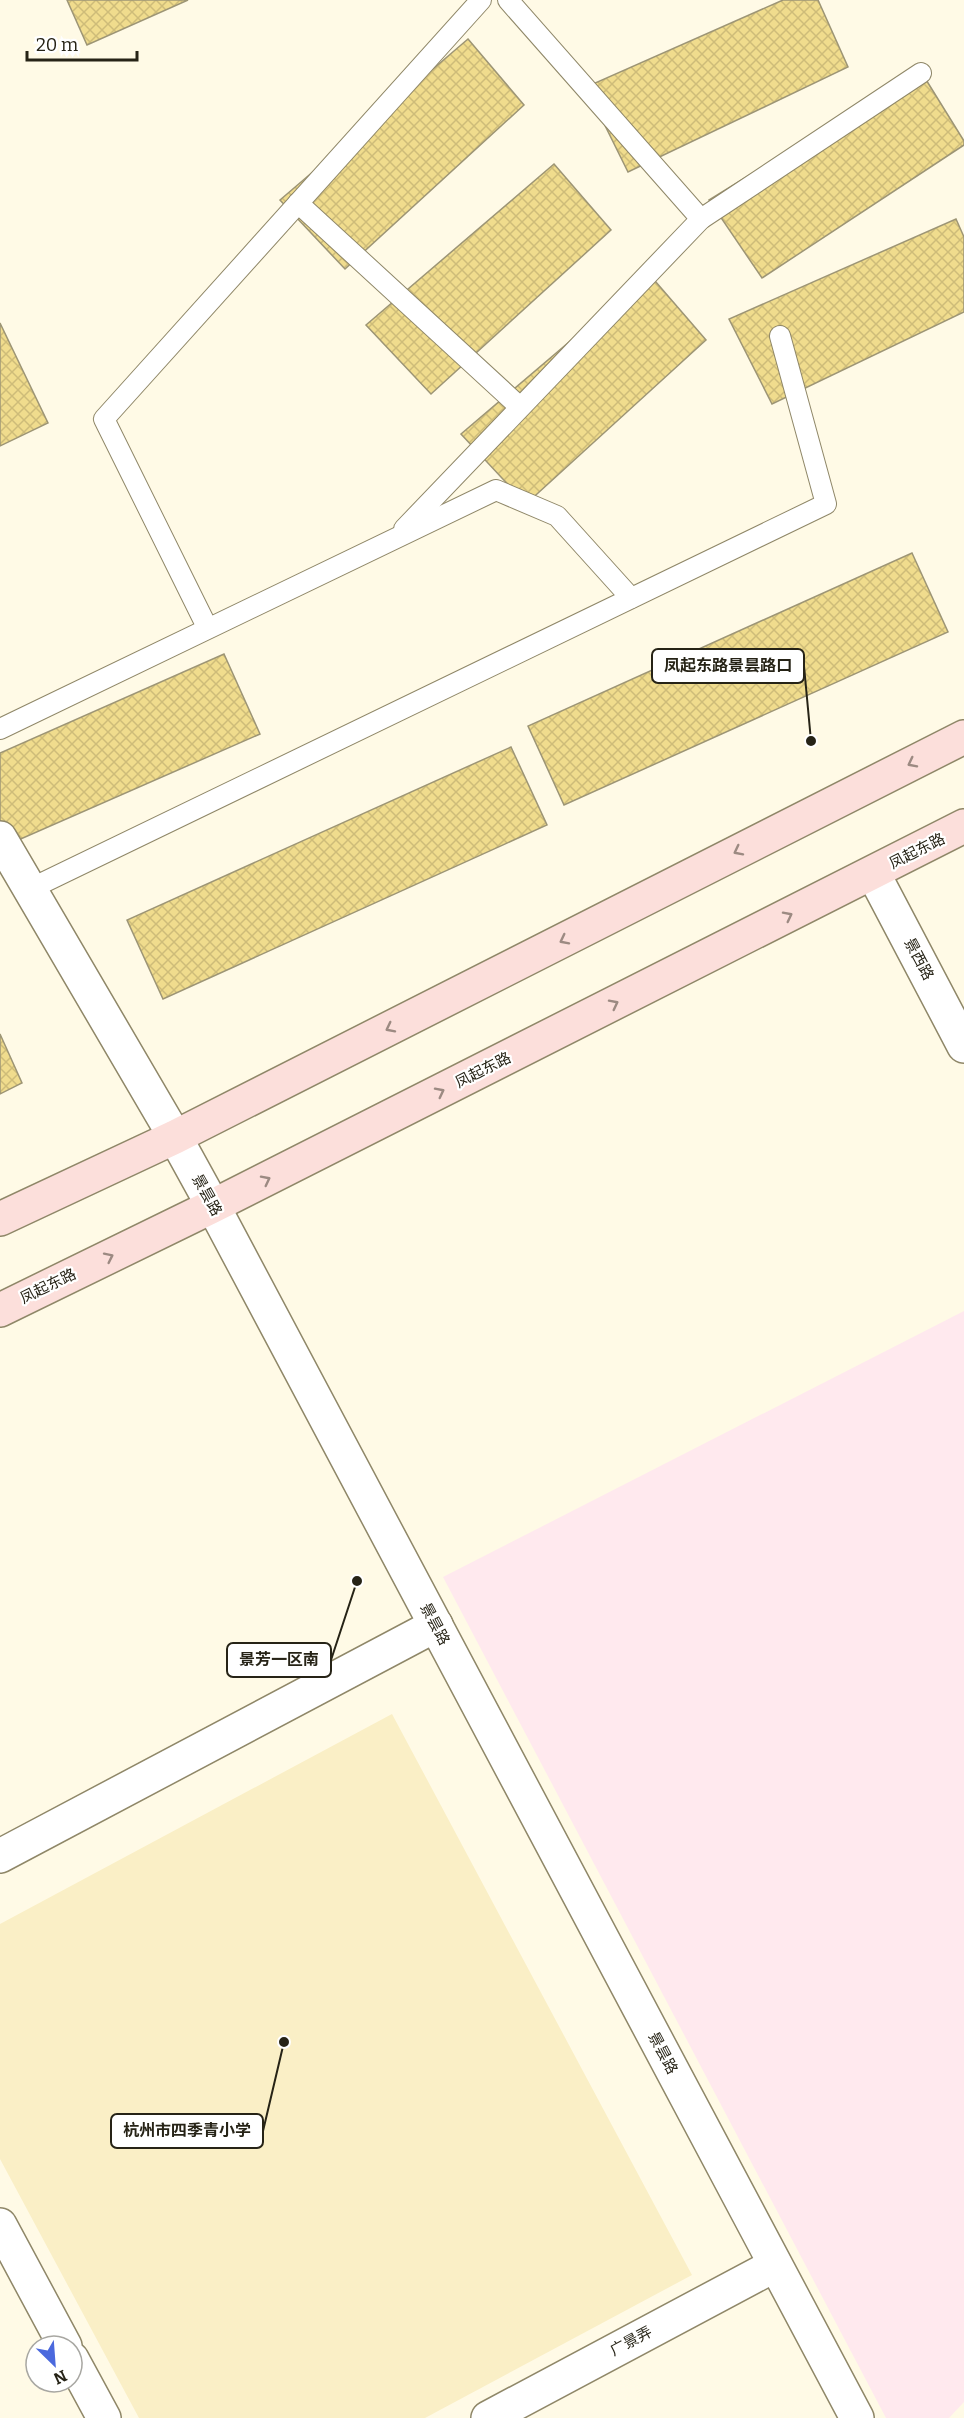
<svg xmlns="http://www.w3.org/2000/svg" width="964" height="2418" viewBox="0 0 964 2418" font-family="Bitter,'Noto Sans SC',serif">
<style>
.commercial{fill:#ffe9ee}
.built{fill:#faefc6}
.building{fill:url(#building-cross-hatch);stroke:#9d9575;stroke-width:1.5}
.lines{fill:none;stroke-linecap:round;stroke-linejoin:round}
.service-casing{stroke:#8f8768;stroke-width:22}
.minor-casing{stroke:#8f8768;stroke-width:36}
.secondary-casing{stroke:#8f8768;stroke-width:36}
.service{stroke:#fff;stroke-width:20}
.minor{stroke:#fff;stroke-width:33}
.secondary{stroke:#fcdfdb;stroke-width:33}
.oneway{stroke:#9c8a82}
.labels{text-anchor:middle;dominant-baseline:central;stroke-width:4.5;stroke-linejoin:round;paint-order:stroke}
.street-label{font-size:15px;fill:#262316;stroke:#fff}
.leader{fill:none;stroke:#262316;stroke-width:2}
.callout-dot{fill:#262316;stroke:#fff;stroke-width:2}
.callout{fill:#fff;stroke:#262316;stroke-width:2}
.callout-label{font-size:16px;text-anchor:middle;font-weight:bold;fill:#262316}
</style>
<defs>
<pattern id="building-cross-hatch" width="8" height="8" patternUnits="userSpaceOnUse" patternTransform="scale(1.5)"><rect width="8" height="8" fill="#f0dc8d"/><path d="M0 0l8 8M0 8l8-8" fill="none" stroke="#cebc79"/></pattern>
</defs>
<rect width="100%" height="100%" fill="#fffae6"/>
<!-- commercial -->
<polygon class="commercial" points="964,1311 964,2402 949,2418 886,2418 443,1577"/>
<!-- built -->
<polygon class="built" points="392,1714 692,2275 425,2418 139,2418 0,2159 0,1924"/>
<!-- building -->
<g class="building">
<polygon points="67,0 188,0 87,45"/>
<polygon points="783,0 818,0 848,67 628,172 586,87"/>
<polygon points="468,39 524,105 345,269 280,200"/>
<polygon points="920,70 964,141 964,145 762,278 709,200"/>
<polygon points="554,164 611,230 431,394 366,325"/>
<polygon points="956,219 964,237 964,312 772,404 729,319"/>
<polygon points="649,274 706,340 526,504 461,434"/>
<polygon points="0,323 48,423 0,446"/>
<polygon points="912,553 948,632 564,805 528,726"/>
<polygon points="224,654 260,734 7,845 0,828 0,753"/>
<polygon points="511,747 547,825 163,999 127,920"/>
<polygon points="0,1034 22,1083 0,1094"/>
</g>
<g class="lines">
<!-- service casing -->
<g class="service-casing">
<g id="service">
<polyline points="508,0 701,219"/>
<polyline points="298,203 520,407"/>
<polyline points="404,529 701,219 921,73"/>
<polyline points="207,627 104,419 481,0"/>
<polyline points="0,729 496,490 557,516 631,598"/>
<polyline points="30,889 826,504 780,336"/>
</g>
</g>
<!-- minor casing -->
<g class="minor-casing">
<g id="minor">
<polyline points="0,838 175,1137 213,1206 857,2418"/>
<polyline points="873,873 964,1046"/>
<polyline points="0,1856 436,1625"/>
<polyline points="0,2225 65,2346"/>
<polyline points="72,2359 104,2418"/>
<polyline points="488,2418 775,2265"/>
</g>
</g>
<!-- secondary casing -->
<g class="secondary-casing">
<g id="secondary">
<polyline points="0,1219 175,1137 964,737"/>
<polyline points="0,1310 213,1206 964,826"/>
</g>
</g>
<!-- service -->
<use href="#service" class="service"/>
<!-- minor -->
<use href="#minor" class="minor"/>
<!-- secondary -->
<use href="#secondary" class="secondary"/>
</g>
<!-- one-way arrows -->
<defs><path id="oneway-chevron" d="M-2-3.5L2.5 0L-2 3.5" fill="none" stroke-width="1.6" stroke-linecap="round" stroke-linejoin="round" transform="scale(1.5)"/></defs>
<g class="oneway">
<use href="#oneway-chevron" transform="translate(912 763) rotate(153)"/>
<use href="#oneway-chevron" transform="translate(738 851) rotate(153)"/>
<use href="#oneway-chevron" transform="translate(788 916) rotate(-27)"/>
<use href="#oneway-chevron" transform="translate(564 940) rotate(153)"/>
<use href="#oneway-chevron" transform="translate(614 1004) rotate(-27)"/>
<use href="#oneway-chevron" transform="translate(390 1028) rotate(153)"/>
<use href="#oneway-chevron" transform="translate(440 1092) rotate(-27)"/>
<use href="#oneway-chevron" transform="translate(266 1180) rotate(-27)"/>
<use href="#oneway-chevron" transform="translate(109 1257) rotate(-26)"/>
</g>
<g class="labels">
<!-- street labels -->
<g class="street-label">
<text transform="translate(917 851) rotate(-27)">凤起东路</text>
<text transform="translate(919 959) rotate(62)">景西路</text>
<text transform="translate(483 1070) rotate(-27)">凤起东路</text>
<text transform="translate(207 1195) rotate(61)">景昙路</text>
<text transform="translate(48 1286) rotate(-26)">凤起东路</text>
<text transform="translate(435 1624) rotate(62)">景昙路</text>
<text transform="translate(663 2053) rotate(62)">景昙路</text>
<text transform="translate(631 2341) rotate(-28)">广景弄</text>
</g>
</g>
<!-- callouts -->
<path class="leader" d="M811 741L804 666M357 1581L331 1660M284 2042L263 2131"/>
<g class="callout-dot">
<circle cx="811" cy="741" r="6"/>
<circle cx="357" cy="1581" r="6"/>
<circle cx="284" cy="2042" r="6"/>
</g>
<g class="callout">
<rect x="652" y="649" width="152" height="34" rx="6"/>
<rect x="227" y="1643" width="104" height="34" rx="6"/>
<rect x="111" y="2114" width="152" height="34" rx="6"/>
</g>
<g class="callout-label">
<text x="728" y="671">凤起东路景昙路口</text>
<text x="279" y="1665">景芳一区南</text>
<text x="187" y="2136">杭州市四季青小学</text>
</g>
<!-- north arrow -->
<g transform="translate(54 2364) rotate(155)"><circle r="28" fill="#ffffff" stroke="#a8a7a2" stroke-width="1.5"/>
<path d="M0-4.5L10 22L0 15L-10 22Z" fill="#4b69dd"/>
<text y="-9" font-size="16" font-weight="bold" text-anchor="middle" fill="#262316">N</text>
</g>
<!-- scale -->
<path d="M27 51v9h110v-9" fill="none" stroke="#262316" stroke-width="3"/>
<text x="36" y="51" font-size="18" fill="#262316" stroke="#ffffff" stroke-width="4.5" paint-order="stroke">20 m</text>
</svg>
